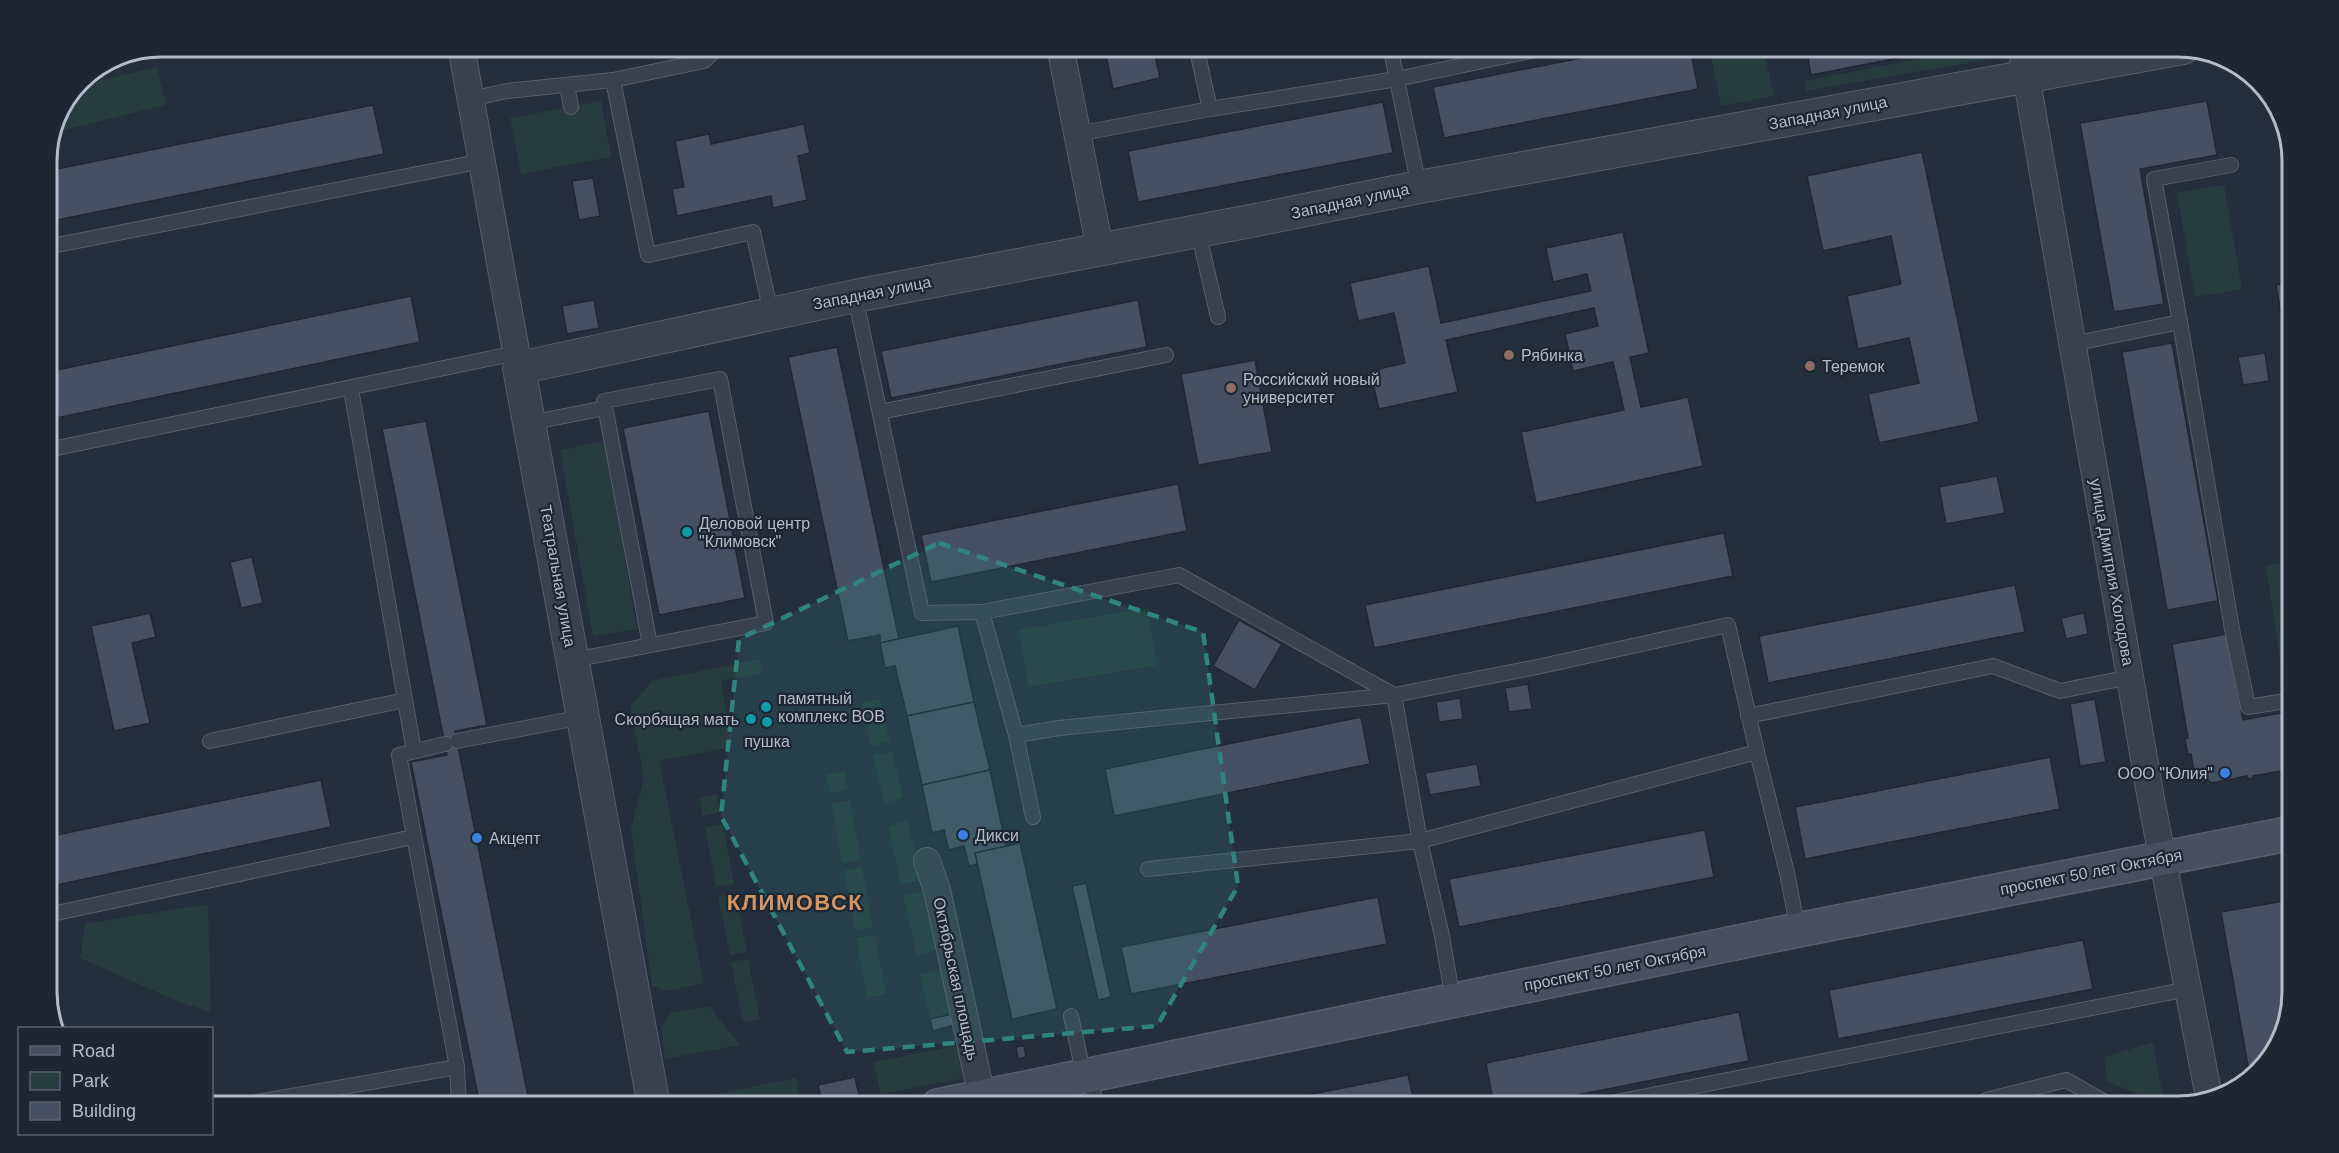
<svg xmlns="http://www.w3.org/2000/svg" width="2339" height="1153" viewBox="0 0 2339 1153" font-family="Arial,sans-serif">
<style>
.green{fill:#263c3f}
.building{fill:#455162;stroke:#1f2835;stroke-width:1.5}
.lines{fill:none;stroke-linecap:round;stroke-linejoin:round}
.service-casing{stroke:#565f6c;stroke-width:16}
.minor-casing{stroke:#565f6c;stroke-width:28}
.tertiary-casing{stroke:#565f6c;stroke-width:34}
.secondary-casing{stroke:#565f6c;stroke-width:36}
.service{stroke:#38414e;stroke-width:14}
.minor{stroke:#38414e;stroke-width:26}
.tertiary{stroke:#38414e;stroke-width:32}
.secondary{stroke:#465061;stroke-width:33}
.marked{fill:#308480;fill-opacity:0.2;stroke:#308480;stroke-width:4.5;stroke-dasharray:12 8;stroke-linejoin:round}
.education-dot{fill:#8d6e63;stroke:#1d2633;stroke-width:2}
.culture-dot{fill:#0f9aa8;stroke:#1d2633;stroke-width:2}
.shop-dot{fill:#3f7fe0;stroke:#1d2633;stroke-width:2}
.labels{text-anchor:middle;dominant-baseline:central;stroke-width:4.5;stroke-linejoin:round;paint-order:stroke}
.street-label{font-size:16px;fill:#b4bcc9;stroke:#1d2633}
.poi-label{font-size:16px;fill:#b4bcc9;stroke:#1d2633;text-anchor:start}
.district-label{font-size:22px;font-weight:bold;letter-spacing:1.5px;fill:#d59563;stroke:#1d2633}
.rim{fill:none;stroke:#b4bcc9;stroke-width:3}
</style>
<rect width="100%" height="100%" fill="#242f3e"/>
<!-- green -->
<g class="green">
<polygon points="1709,47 1763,47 1774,96 1721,106"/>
<polygon points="1980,47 2006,47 2007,56 1806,91 1805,81"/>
<polygon points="2045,47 2120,47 2062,57"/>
<polygon points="157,67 166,105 56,132 77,86"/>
<polygon points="601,101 611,157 521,174 510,118"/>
<polygon points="2224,185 2242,289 2195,297 2177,193"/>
<polygon points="605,441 637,629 593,636 560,450"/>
<polygon points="2292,562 2292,656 2280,658 2266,566"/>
<polygon points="1148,608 1157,665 1028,687 1019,630"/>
<polygon points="760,659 762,673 721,681 732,747 659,761 704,983 667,991 652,986 631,829 644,778 630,707 652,681"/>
<polygon points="880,699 890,742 871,746 861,703"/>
<polygon points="892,751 903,798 884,803 873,755"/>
<polygon points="845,771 848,790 830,794 826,775"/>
<polygon points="717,794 720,812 703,816 699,798"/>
<polygon points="850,800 861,860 842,863 831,804"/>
<polygon points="908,821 921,880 901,885 888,826"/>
<polygon points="723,824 734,884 716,887 705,827"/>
<polygon points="862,867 873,927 855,931 844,871"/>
<polygon points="924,891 937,950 917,955 903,896"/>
<polygon points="735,893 747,952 730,955 718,896"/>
<polygon points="208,904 211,1012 179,1002 80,958 85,924"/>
<polygon points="875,935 886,994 867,998 856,938"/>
<polygon points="748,959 760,1019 743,1022 731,962"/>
<polygon points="942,969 952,1014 930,1019 920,974"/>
<polygon points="709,1006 740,1045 665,1059 661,1027 670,1013"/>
<polygon points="2153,1042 2164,1104 2108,1082 2104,1057"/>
<polygon points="959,1045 962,1079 881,1094 873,1062"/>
<polygon points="796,1078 801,1106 677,1106 676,1102"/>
</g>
<!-- building -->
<g class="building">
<polygon points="540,46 565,46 565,47 541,52"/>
<polygon points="1104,46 1153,46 1160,78 1113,89"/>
<polygon points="1643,46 1690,46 1698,89 1444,138 1433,87"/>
<polygon points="1806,46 1938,46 1939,50 1811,75"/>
<polygon points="2207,101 2217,155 2140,169 2164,304 2114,312 2080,123"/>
<polygon points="1383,102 1393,153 1138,202 1128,151"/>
<polygon points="373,105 384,154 47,222 47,171"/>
<polygon points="804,124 810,153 798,156 807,200 773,208 771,196 677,216 672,189 684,187 675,141 709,134 711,144"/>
<polygon points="2288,141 2292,154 2292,220 2278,142"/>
<polygon points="1922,152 1979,422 1879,443 1868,394 1919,383 1909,338 1858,349 1847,296 1901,284 1891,236 1823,251 1807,176"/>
<polygon points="593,178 600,216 579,220 572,181"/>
<polygon points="1623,232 1649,353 1630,357 1641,407 1688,397 1703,466 1536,503 1521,432 1624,410 1613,362 1573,371 1565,334 1598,326 1594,308 1446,340 1458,392 1379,409 1370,371 1405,363 1394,313 1358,321 1350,283 1429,266 1441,323 1591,291 1587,274 1553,282 1546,248"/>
<polygon points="2292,282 2292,377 2276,285"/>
<polygon points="411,296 420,342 47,420 47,372"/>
<polygon points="594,300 599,328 567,334 562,306"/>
<polygon points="1138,300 1147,347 891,398 881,351"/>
<polygon points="2172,343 2218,601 2167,610 2122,352"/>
<polygon points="837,347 899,639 880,643 880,635 848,641 788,357"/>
<polygon points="2265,353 2269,381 2243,385 2238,357"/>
<polygon points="1255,360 1272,452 1198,465 1181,374"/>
<polygon points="709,411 745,598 659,615 623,428"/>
<polygon points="426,421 487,725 455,731 530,1106 480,1106 411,762 447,755 382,429"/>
<polygon points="2292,424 2292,464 2286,425"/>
<polygon points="1997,476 2005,513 1946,524 1939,487"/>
<polygon points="1178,484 1187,531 931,582 921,535"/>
<polygon points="1724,533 1733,576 1374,648 1365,605"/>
<polygon points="252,557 263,603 241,608 230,562"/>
<polygon points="2015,585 2025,632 1768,683 1759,636"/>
<polygon points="150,613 156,637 132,643 150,723 114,731 91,626"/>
<polygon points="2084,613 2088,634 2066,639 2061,618"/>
<polygon points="1239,620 1282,644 1255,690 1213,666"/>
<polygon points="958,626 974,702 907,716 895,666 885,668 880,643"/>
<polygon points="2227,634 2243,720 2292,711 2292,769 2253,776 2253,778 2247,779 2247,776 2212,783 2206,779 2204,783 2199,780 2202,776 2194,771 2191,754 2188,755 2185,739 2188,738 2172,644"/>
<polygon points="1528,684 1532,709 1509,712 1505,688"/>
<polygon points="1460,698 1463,719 1439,722 1436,702"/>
<polygon points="2095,699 2106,762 2080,766 2070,704"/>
<polygon points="974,702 990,770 922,785 907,716"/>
<polygon points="1361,717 1370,764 1114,816 1105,769"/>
<polygon points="2050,757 2060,809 1805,859 1795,807"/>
<polygon points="1477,764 1481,786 1430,795 1425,773"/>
<polygon points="990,770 1006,846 975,853 978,864 969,866 964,846 949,850 944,830 932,833 922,785"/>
<polygon points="321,780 331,827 47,887 47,837"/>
<polygon points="1705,830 1714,877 1459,927 1449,879"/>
<polygon points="1020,843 1057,1009 1012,1019 975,853"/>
<polygon points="1086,883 1111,997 1098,1000 1072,886"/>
<polygon points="1378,897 1387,944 1131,994 1121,947"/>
<polygon points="2284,901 2292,952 2292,955 2283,957 2291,999 2281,1042 2250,1077 2221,912"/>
<polygon points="2083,940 2093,989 1838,1039 1829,990"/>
<polygon points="1739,1012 1749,1061 1521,1106 1494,1106 1486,1063"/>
<polygon points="952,1014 955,1025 933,1031 930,1019"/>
<polygon points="1024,1046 1026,1057 1018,1059 1016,1047"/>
<polygon points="1408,1075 1415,1106 1252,1106"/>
<polygon points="855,1077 859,1095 822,1103 818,1085"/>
<polygon points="384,1100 385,1106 352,1106"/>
</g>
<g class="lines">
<!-- service casing -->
<g class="service-casing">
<g id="service">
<polyline points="1196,46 1210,109"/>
<polyline points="1390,46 1419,187"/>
<polyline points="613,80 648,255 753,232 771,313"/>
<polyline points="567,85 571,107"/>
<polyline points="470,99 507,91 613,80 704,61 720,46"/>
<polyline points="1077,134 1210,109 1397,79 1554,46"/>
<polyline points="1198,231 1218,317"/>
<polyline points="47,247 483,161"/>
<polyline points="855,296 922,613 982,612 1016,735 1033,817"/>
<polyline points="2180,322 2154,179 2231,165"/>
<polyline points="2072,344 2180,322 2232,629 2248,707 2292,700"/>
<polyline points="351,389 405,700"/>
<polyline points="880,412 1166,355"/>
<polyline points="529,423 605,408"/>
<polyline points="47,450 517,353"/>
<polyline points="982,612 1179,575 1394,695 1537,667 1728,625 1757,752"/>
<polyline points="573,660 766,623 720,379 604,401 650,645"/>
<polyline points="1748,716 1993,666 2060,691 2130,677"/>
<polyline points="1016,735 1059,728 1394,695 1420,841 1442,936 1453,1000"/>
<polyline points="210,741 405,700 414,751"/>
<polyline points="457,741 583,717"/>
<polyline points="445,744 399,755 457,1067 459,1106"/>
<polyline points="1148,869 1420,841 1757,752 1787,873 1798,930"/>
<polyline points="47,915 413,837"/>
<polyline points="1071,1016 1084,1076"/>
<polyline points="1090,1075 1096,1106"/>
<polyline points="235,1106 457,1067"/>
<polyline points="1596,1106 2188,989"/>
<polyline points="1988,1106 1986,1100 2066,1080 2112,1106"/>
</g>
</g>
<!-- minor casing -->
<g class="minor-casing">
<g id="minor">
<polyline points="461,46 519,368"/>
<polyline points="1060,46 1100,249"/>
<polyline points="2021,46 2151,799 2209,1097"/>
<polyline points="927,861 937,890 982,1097"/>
</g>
</g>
<!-- tertiary casing -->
<g class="tertiary-casing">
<polyline id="tertiary" points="654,1106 519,368 855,296 1256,220 1419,187 2183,48"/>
</g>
<!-- secondary casing -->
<g class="secondary-casing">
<polyline id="secondary" points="938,1106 1798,930 2292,833"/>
</g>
<!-- service -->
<use href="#service" class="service"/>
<!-- minor -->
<use href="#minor" class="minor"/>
<!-- tertiary -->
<use href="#tertiary" class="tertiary"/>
<!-- secondary -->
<use href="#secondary" class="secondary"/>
</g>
<!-- marked area -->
<path class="marked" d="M939 543 1203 632 1238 886 1157 1026 847 1052 721 816 739 639Z"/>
<!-- markers -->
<g class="education-dot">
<circle cx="1509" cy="355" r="6"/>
<circle cx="1810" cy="366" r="6"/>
<circle cx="1231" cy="388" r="6"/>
</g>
<g class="culture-dot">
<circle cx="687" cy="532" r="6"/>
<circle cx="766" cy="707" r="6"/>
<circle cx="751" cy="719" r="6"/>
<circle cx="767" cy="722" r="6"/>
</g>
<g class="shop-dot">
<circle cx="2225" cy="773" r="6"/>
<circle cx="963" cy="835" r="6"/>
<circle cx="477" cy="838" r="6"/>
</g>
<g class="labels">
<!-- street labels -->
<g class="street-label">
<text transform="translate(1828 113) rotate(-11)">Западная улица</text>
<text transform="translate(1350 201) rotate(-12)">Западная улица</text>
<text transform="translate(872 293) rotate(-11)">Западная улица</text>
<text transform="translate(2112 572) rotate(80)">улица Дмитрия Холодова</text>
<text transform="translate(558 576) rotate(80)">Театральная улица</text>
<text transform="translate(2091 872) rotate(-11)">проспект 50 лет Октября</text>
<text transform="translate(1615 968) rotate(-11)">проспект 50 лет Октября</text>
<text transform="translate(956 979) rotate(78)">Октябрьская площадь</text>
</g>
<!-- poi labels -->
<g class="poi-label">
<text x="1521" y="355">Рябинка</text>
<text x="1822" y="366">Теремок</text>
<text x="1243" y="379">Российский новый<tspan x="1243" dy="18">университет</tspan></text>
<text x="699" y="523">Деловой центр<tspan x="699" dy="18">"Климовск"</tspan></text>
<text x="778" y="698">памятный<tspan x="778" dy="18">комплекс ВОВ</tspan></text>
<text x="739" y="719" text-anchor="end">Скорбящая мать</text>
<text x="767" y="741" text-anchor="middle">пушка</text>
<text x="2213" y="773" text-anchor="end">ООО "Юлия"</text>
<text x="975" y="835">Дикси</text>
<text x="489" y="838">Акцепт</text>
</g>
<!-- district labels -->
<g class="district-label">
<text x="795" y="902">КЛИМОВСК</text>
</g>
</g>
<!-- crop -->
<path d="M0 0H2339V1153H0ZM161 57H2178A104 104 0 0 1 2282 161V992A104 104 0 0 1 2178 1096H161A104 104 0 0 1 57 992V161A104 104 0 0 1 161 57Z" fill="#1d2633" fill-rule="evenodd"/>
<path class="rim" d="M161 57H2178A104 104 0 0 1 2282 161V992A104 104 0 0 1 2178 1096H161A104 104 0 0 1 57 992V161A104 104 0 0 1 161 57Z"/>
<!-- legend -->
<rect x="18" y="1027" width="195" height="108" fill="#1d2633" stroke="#59626f" stroke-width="1.5"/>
<rect x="30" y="1046" width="30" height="9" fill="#465061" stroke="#59626f" stroke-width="1.5"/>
<text x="72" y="1057" font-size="18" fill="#b4bcc9">Road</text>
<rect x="30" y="1072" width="30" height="18" fill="#263c3f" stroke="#59626f" stroke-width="1.5"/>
<text x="72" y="1087" font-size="18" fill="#b4bcc9">Park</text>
<rect x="30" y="1102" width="30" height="18" fill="#455162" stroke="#59626f" stroke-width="1.5"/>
<text x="72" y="1117" font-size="18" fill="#b4bcc9">Building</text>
</svg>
